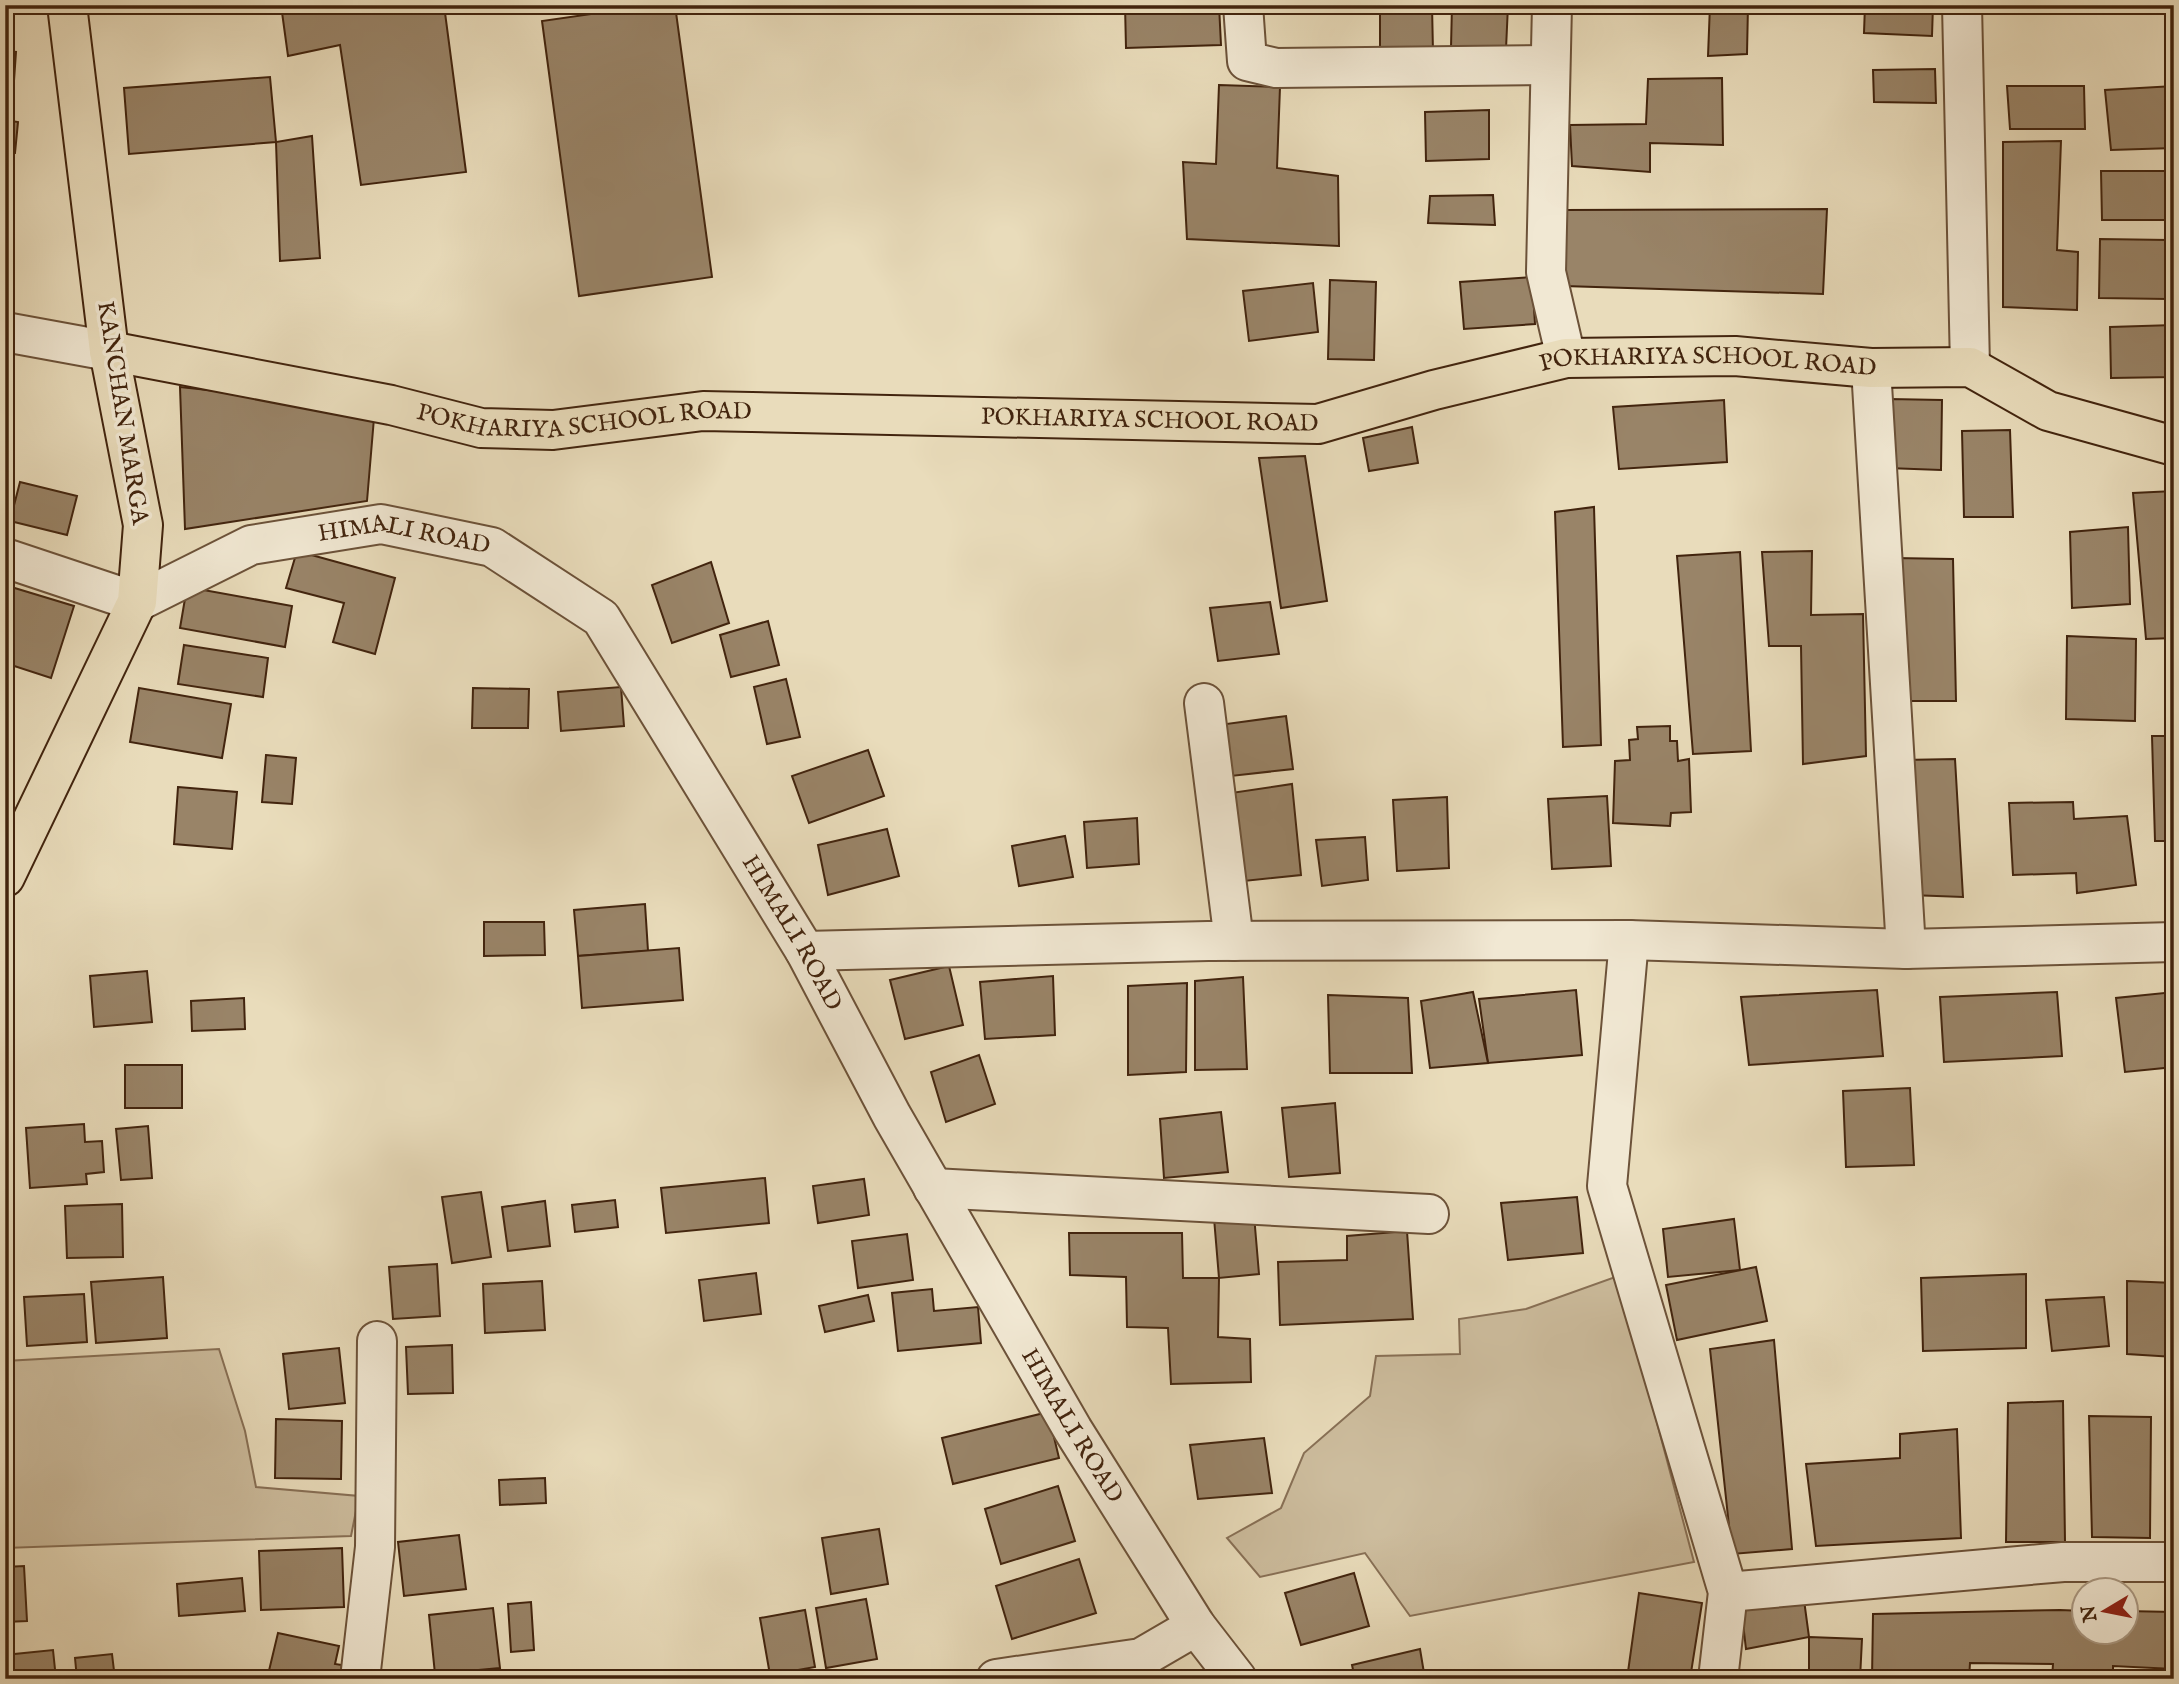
<svg xmlns="http://www.w3.org/2000/svg" width="2179" height="1684" viewBox="0 0 2179 1684" font-family="'IM FELL English',serif">
<style>
.green{fill:#cdbd9e;stroke:#887056;stroke-width:2}
.building{fill:#998468;stroke:#42240e;stroke-width:2}
.lines{fill:none;stroke-linecap:round;stroke-linejoin:round}
.minor-casing{stroke:#6c5239;stroke-width:42}
.major-casing{stroke:#42240e;stroke-width:42}
.minor{stroke:#f1e8d3;stroke-width:38}
.major{stroke:#e9dcbb;stroke-width:38}
.labels{text-anchor:middle;dominant-baseline:central;stroke-width:7;stroke-linejoin:round;paint-order:stroke}
.street-label{font-size:24px;fill:#42240e;stroke:#f1e8d3}
</style>
<rect width="100%" height="100%" fill="#e9dcbb"/>
<filter id="stains"><feTurbulence type="fractalNoise" baseFrequency=".00286" numOctaves="4"/><feColorMatrix values="0 0 0 0 .2 0 0 0 0 .09 0 0 0 0 .02 0 0 0 .5 -.17"/></filter>
<radialGradient id="worn" r=".72"><stop offset=".6" stop-color="#630" stop-opacity="0"/><stop offset="1" stop-color="#630" stop-opacity=".3"/></radialGradient>
<!-- green -->
<g class="green">
<polygon points="1618,1276 1694,1562 1410,1616 1365,1553 1260,1577 1227,1538 1281,1508 1304,1453 1370,1396 1376,1356 1460,1354 1459,1319 1526,1309"/>
<polygon points="219,1349 245,1431 256,1487 359,1496 351,1536 5,1548 5,1361"/>
</g>
<!-- building -->
<g class="building">
<polygon points="281,5 444,5 466,172 361,185 340,45 288,56"/>
<polygon points="654,5 675,5 712,277 579,296 542,21"/>
<polygon points="1125,5 1219,5 1221,45 1126,48"/>
<polygon points="1380,5 1432,5 1433,52 1380,53"/>
<polygon points="1452,5 1508,5 1506,49 1451,47"/>
<polygon points="1710,5 1748,5 1747,54 1708,56"/>
<polygon points="1865,5 1933,5 1932,36 1864,33"/>
<polygon points="5,51 16,52 13,95 5,94"/>
<polygon points="1935,69 1936,103 1874,102 1873,70"/>
<polygon points="270,77 276,142 129,154 124,88"/>
<polygon points="1722,78 1723,145 1650,143 1650,172 1572,166 1570,125 1646,124 1648,79"/>
<polygon points="1219,85 1280,87 1277,168 1338,176 1339,246 1187,239 1183,162 1216,164"/>
<polygon points="2007,86 2084,86 2085,129 2010,129"/>
<polygon points="2174,86 2174,148 2111,150 2105,90"/>
<polygon points="1489,110 1489,159 1426,161 1425,112"/>
<polygon points="5,120 18,122 15,153 5,152"/>
<polygon points="312,136 320,258 280,261 276,142"/>
<polygon points="2061,141 2057,250 2078,252 2077,310 2003,307 2003,142"/>
<polygon points="2101,171 2174,171 2172,220 2102,220"/>
<polygon points="1493,195 1495,225 1428,223 1430,196"/>
<polygon points="1827,209 1823,294 1564,286 1564,210"/>
<polygon points="2100,239 2168,240 2167,299 2099,298"/>
<polygon points="1532,277 1535,324 1464,329 1460,282"/>
<polygon points="1330,280 1376,282 1374,360 1328,359"/>
<polygon points="1313,283 1318,332 1249,341 1243,291"/>
<polygon points="2174,325 2174,377 2111,378 2110,327"/>
<polygon points="180,387 327,403 374,418 367,501 185,529"/>
<polygon points="1889,399 1942,400 1941,470 1887,468"/>
<polygon points="1724,400 1727,462 1619,469 1613,407"/>
<polygon points="1412,427 1418,463 1369,471 1363,438"/>
<polygon points="2010,430 2013,517 1964,517 1962,431"/>
<polygon points="1305,456 1327,601 1281,608 1259,458"/>
<polygon points="20,482 77,496 67,535 10,521"/>
<polygon points="2174,491 2174,638 2146,639 2133,493"/>
<polygon points="1594,507 1601,745 1563,747 1555,512"/>
<polygon points="2128,527 2130,604 2072,608 2070,532"/>
<polygon points="297,551 395,578 375,654 333,642 344,603 286,588"/>
<polygon points="1812,551 1811,615 1863,614 1866,756 1803,764 1801,646 1769,646 1762,552"/>
<polygon points="1740,552 1751,751 1693,754 1677,556"/>
<polygon points="1894,558 1953,559 1956,701 1901,701"/>
<polygon points="711,562 729,623 672,643 652,585"/>
<polygon points="8,586 74,606 51,678 5,663 5,594"/>
<polygon points="187,587 292,606 285,647 180,628"/>
<polygon points="1270,602 1279,654 1218,661 1210,608"/>
<polygon points="768,621 779,665 731,677 720,635"/>
<polygon points="2067,636 2136,639 2135,721 2066,719"/>
<polygon points="184,645 268,658 263,697 178,684"/>
<polygon points="786,679 800,737 767,744 754,687"/>
<polygon points="621,687 624,726 561,731 558,692"/>
<polygon points="139,688 231,704 222,758 130,742"/>
<polygon points="473,688 529,689 528,728 472,728"/>
<polygon points="1286,716 1293,769 1231,776 1226,724"/>
<polygon points="1670,726 1670,741 1677,741 1678,761 1689,759 1691,812 1671,813 1670,826 1613,823 1615,761 1630,760 1629,740 1638,739 1637,727"/>
<polygon points="2152,736 2174,736 2174,841 2155,841"/>
<polygon points="868,750 884,796 809,823 792,776"/>
<polygon points="266,755 296,758 292,804 262,802"/>
<polygon points="1955,759 1963,897 1910,895 1903,760"/>
<polygon points="1292,784 1301,875 1244,881 1231,793"/>
<polygon points="178,787 237,792 232,849 174,844"/>
<polygon points="1607,796 1611,866 1552,869 1548,799"/>
<polygon points="1447,797 1449,868 1397,871 1393,800"/>
<polygon points="2073,802 2074,819 2127,816 2136,885 2077,893 2076,873 2013,875 2009,803"/>
<polygon points="1137,818 1139,864 1087,868 1084,822"/>
<polygon points="887,829 899,876 828,895 818,845"/>
<polygon points="1065,836 1073,877 1019,886 1012,846"/>
<polygon points="1365,837 1368,880 1322,886 1316,840"/>
<polygon points="645,904 648,951 578,956 574,910"/>
<polygon points="484,922 544,922 545,955 484,956"/>
<polygon points="679,948 683,1000 582,1008 578,956"/>
<polygon points="949,966 963,1025 905,1039 890,980"/>
<polygon points="147,971 152,1022 94,1027 90,976"/>
<polygon points="1053,976 1055,1035 985,1039 980,982"/>
<polygon points="1243,977 1247,1069 1195,1070 1195,981"/>
<polygon points="1187,983 1186,1072 1128,1075 1128,986"/>
<polygon points="1576,990 1582,1055 1488,1063 1479,999"/>
<polygon points="1877,990 1883,1056 1749,1065 1741,997"/>
<polygon points="1473,992 1488,1063 1430,1068 1421,1001"/>
<polygon points="2057,992 2062,1056 1944,1062 1940,997"/>
<polygon points="2174,992 2174,1067 2125,1072 2116,998"/>
<polygon points="1328,995 1408,998 1412,1073 1330,1073"/>
<polygon points="244,998 245,1029 192,1031 191,1001"/>
<polygon points="979,1055 995,1104 946,1122 931,1072"/>
<rect x="125" y="1065" width="57" height="43"/>
<polygon points="1910,1088 1914,1165 1846,1167 1843,1091"/>
<polygon points="1335,1103 1340,1173 1289,1177 1282,1108"/>
<polygon points="1221,1112 1228,1172 1164,1178 1160,1119"/>
<polygon points="84,1124 85,1142 102,1141 104,1172 86,1174 87,1184 30,1188 26,1128"/>
<polygon points="148,1126 152,1178 121,1180 116,1129"/>
<polygon points="765,1178 769,1223 666,1233 661,1188"/>
<polygon points="864,1179 869,1215 818,1223 813,1186"/>
<polygon points="481,1192 491,1257 452,1263 442,1197"/>
<polygon points="1577,1197 1583,1253 1508,1260 1501,1203"/>
<polygon points="615,1200 618,1227 575,1232 572,1205"/>
<polygon points="545,1201 550,1246 508,1251 502,1207"/>
<polygon points="122,1204 123,1257 67,1258 65,1206"/>
<polygon points="1254,1215 1259,1274 1219,1278 1214,1218"/>
<polygon points="1734,1219 1740,1270 1668,1277 1663,1229"/>
<polygon points="1407,1231 1413,1319 1280,1325 1278,1262 1347,1260 1347,1236"/>
<polygon points="1069,1233 1182,1233 1183,1278 1219,1278 1218,1337 1250,1339 1251,1382 1171,1384 1168,1328 1127,1327 1126,1277 1070,1275"/>
<polygon points="907,1234 913,1280 858,1288 852,1241"/>
<polygon points="437,1264 440,1316 393,1319 389,1267"/>
<polygon points="1756,1267 1767,1321 1677,1340 1666,1285"/>
<polygon points="756,1273 761,1314 704,1321 699,1280"/>
<polygon points="2026,1274 2026,1348 1923,1351 1921,1278"/>
<polygon points="163,1277 167,1338 96,1343 91,1282"/>
<polygon points="542,1281 545,1330 485,1333 483,1284"/>
<polygon points="2127,1281 2174,1283 2174,1357 2127,1354"/>
<polygon points="932,1289 934,1311 978,1307 981,1343 898,1351 892,1293"/>
<polygon points="84,1294 87,1342 27,1346 24,1297"/>
<polygon points="868,1295 874,1321 825,1332 819,1306"/>
<polygon points="2104,1297 2109,1346 2052,1351 2046,1300"/>
<polygon points="1774,1340 1792,1549 1732,1554 1710,1349"/>
<polygon points="452,1345 453,1393 408,1394 406,1347"/>
<polygon points="339,1348 345,1403 289,1409 283,1354"/>
<polygon points="2063,1401 2065,1542 2006,1542 2008,1403"/>
<polygon points="1048,1412 1059,1458 953,1484 942,1438"/>
<polygon points="2089,1416 2151,1417 2150,1538 2092,1537"/>
<polygon points="276,1419 342,1421 341,1479 275,1478"/>
<polygon points="1957,1429 1961,1538 1816,1546 1806,1464 1900,1458 1900,1434"/>
<polygon points="1264,1438 1272,1493 1198,1499 1190,1445"/>
<polygon points="545,1478 546,1503 500,1505 499,1480"/>
<polygon points="1058,1486 1075,1541 1001,1564 985,1509"/>
<polygon points="879,1529 888,1584 831,1594 822,1538"/>
<polygon points="459,1535 466,1589 404,1596 398,1542"/>
<polygon points="342,1548 344,1607 261,1610 259,1551"/>
<polygon points="1079,1559 1096,1613 1012,1639 996,1586"/>
<polygon points="24,1566 27,1621 5,1622 5,1567"/>
<polygon points="1354,1573 1369,1626 1301,1645 1285,1593"/>
<polygon points="242,1578 245,1611 179,1616 177,1584"/>
<polygon points="1639,1593 1702,1603 1690,1679 1627,1679"/>
<polygon points="866,1599 877,1659 826,1668 816,1608"/>
<polygon points="1804,1600 1809,1637 1746,1649 1741,1606"/>
<polygon points="531,1602 534,1650 511,1652 508,1604"/>
<polygon points="493,1608 500,1668 435,1674 429,1615"/>
<polygon points="805,1610 815,1667 770,1675 760,1618"/>
<polygon points="2060,1610 2084,1611 2084,1632 2126,1632 2126,1611 2174,1612 2174,1669 2113,1666 2113,1679 2052,1679 2053,1664 1970,1663 1969,1679 1872,1679 1873,1614"/>
<polygon points="278,1633 339,1646 335,1664 342,1665 339,1679 267,1679"/>
<polygon points="1809,1637 1862,1639 1860,1679 1809,1679"/>
<polygon points="1420,1649 1425,1679 1355,1679 1352,1665"/>
<polygon points="53,1650 56,1679 5,1679 5,1655"/>
<polygon points="112,1654 115,1679 77,1679 75,1658"/>
<polygon points="1200,1672 1202,1679 1179,1679"/>
</g>
<g class="lines">
<!-- minor casing -->
<g class="minor-casing">
<g id="minor">
<polyline points="1243,5 1247,61 1276,68 1550,65"/>
<polyline points="1552,5 1546,272 1566,358"/>
<polyline points="1962,5 1970,367"/>
<polyline points="5,332 109,351"/>
<polyline points="1871,368 1906,949"/>
<path id="s1" d="M5 558 137 602 251 545 381 524 492 547 601 618 805 951 892 1116 1073 1430 1196 1626 1237 1679"/>
<polyline points="1204,703 1234,941"/>
<polyline points="1629,940 1607,1186 1728,1592 1718,1679"/>
<polyline points="805,951 1208,941 1629,940 1906,949 2174,942"/>
<polyline points="933,1188 1429,1214"/>
<polyline points="1728,1592 2063,1562 2174,1562"/>
<polyline points="360,1679 375,1547 377,1341"/>
<polyline points="996,1679 1141,1658 1196,1626"/>
</g>
</g>
<!-- major casing -->
<g class="major-casing">
<g id="major">
<path id="s2" d="M109 351 391 405 481 428 553 430 703 411 1318 424 1434 390 1566 358 1735 356 1871 368 1970 367 2048 411 2174 446"/>
<polyline points="5,877 137,602 143,525 109,351 67,5"/>
</g>
</g>
<!-- minor -->
<use href="#minor" class="minor"/>
<!-- major -->
<use href="#major" class="major"/>
</g>
<g class="labels">
<!-- street labels -->
<g class="street-label">
<text stroke="none"><textPath href="#s2" startOffset="1617">POKHARIYA SCHOOL ROAD</textPath></text>
<text stroke="none"><textPath href="#s2" startOffset="483">POKHARIYA SCHOOL ROAD</textPath></text>
<text transform="translate(122 413) rotate(81)">KANCHAN MARGA</text>
<text stroke="none"><textPath href="#s2" startOffset="1050">POKHARIYA SCHOOL ROAD</textPath></text>
<text stroke="none"><textPath href="#s1" startOffset="422">HIMALI ROAD</textPath></text>
<text stroke="none"><textPath href="#s1" startOffset="1010">HIMALI ROAD</textPath></text>
<text stroke="none"><textPath href="#s1" startOffset="1577">HIMALI ROAD</textPath></text>
</g>
</g>
<!-- margin -->
<rect width="2179" height="1684" fill="none" stroke="#e9dcbb" stroke-width="28"/>
<rect x="7" y="7" width="2165" height="1670" fill="none" stroke="#42240e" stroke-width="3.5"/>
<rect x="14" y="14" width="2151" height="1656" fill="none" stroke="#42240e" stroke-width="2"/>
<!-- north arrow -->
<g transform="translate(2105 1611) rotate(260)"><circle r="33" fill="#f1e8d3" stroke="#ab9a84" stroke-width="2"/>
<path d="M0-5L12 26L0 18L-12 26Z" fill="#8f2418"/>
<text y="-10" font-size="19" font-weight="bold" text-anchor="middle" fill="#42240e">N</text>
</g>
<rect width="100%" height="100%" filter="url(#stains)"/>
<rect width="100%" height="100%" fill="url(#worn)"/>
</svg>
